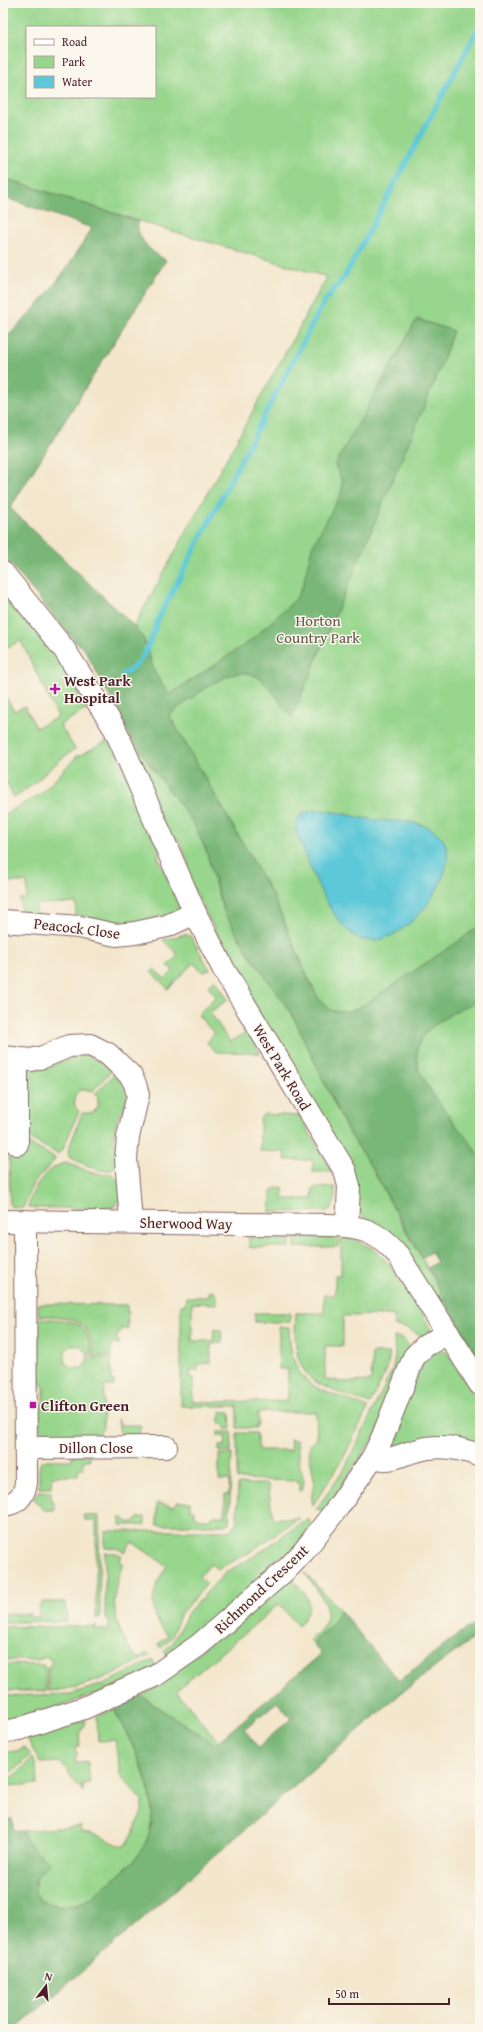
<svg xmlns="http://www.w3.org/2000/svg" width="483" height="2032" viewBox="0 0 483 2032" font-family="'Gentium Book Plus',serif">
<style>
.green{fill:#97d68c;stroke:#707a5c;fill-rule:evenodd}
.forest{fill:#79b778;stroke:#626b52;fill-rule:evenodd}
.water{fill:#5dc8d8;stroke:#547482}
.lines{fill:none;stroke-linecap:round;stroke-linejoin:round}
.stream{stroke:#5dc8d8;stroke-width:5}
.minor-casing{stroke:#856563;stroke-width:24}
.minor{stroke:#fff;stroke-width:22}
.poi-dot{fill:#b5179e;stroke:#fbf7ec;stroke-width:1.5}
.labels{text-anchor:middle;dominant-baseline:central;stroke-width:3;stroke-linejoin:round;paint-order:stroke}
.park-label{font-size:15px;fill:#615648;stroke:#fbf7ec}
.poi-label{font-size:15px;font-weight:bold;fill:#4a1f2b;stroke:#fbf7ec;text-anchor:start}
.street-label{font-size:15px;fill:#4a1f2b;stroke:#fbf7ec}
</style>
<rect width="100%" height="100%" fill="#fbf7ec"/>
<filter id="ink" filterUnits="userSpaceOnUse"><feTurbulence type="fractalNoise" baseFrequency=".025" numOctaves="2"/><feDisplacementMap in="SourceGraphic" scale="8" xChannelSelector="R" yChannelSelector="G"/><feConvolveMatrix kernelMatrix="1 2 1 2 8 2 1 2 1" color-interpolation-filters="sRGB"/></filter>
<filter id="wash" filterUnits="userSpaceOnUse"><feTurbulence type="fractalNoise" baseFrequency=".012" numOctaves="4" result="noise"/><feDisplacementMap in="SourceGraphic" scale="16" xChannelSelector="R" yChannelSelector="G"/><feGaussianBlur stdDeviation="0.9" result="paint"/><feColorMatrix in="noise" values="0 0 0 0 0 0 0 0 0 0 0 0 0 0 0 0 0 1.4 0 .05"/><feComposite in="paint" operator="in"/></filter>
<g filter="url(#wash)">
<rect width="100%" height="100%" fill="#f3e6cc"/>
<!-- green -->
<g class="green">
<path d="M3 3H480V1299L313 989 273 896 169 715 177 709 155 673 143 638 134 626 327 277 158 227 3 178ZM27 27H155V97H27Z"/>
<path d="M3 577 34 614 87 709 60 725 75 749C53 763 37 784 14 798L3 776V692L14 711 25 706 36 728 58 717 21 641 3 649Z"/>
<polygon points="125,724 145,758 193,822 206,850 220,901 233,927 247,951 291,1012 346,1128 372,1168 395,1211 474,1350 480,1362 480,1375 377,1224 362,1216 356,1209 185,871 189,864 178,839 169,838 124,728"/>
<polygon points="108,741 112,741 159,849 158,857 178,904 178,909 174,913 119,928 88,917 76,915 76,903 36,904 36,918 21,910 20,899 27,898 27,882 3,882 3,815 41,794 76,757"/>
<polygon points="185,934 191,937 210,970 203,972 193,963 168,989 151,972 154,969 165,979 173,971 168,965 178,955 163,940"/>
<polygon points="215,979 228,1000 210,1012 230,1042 247,1032 260,1053 216,1052 207,1043 214,1033 198,1015 216,996 208,987"/>
<polygon points="77,1051 114,1068 92,1092 90,1090 80,1090 74,1097 75,1107 79,1111 63,1149 58,1154 23,1135 28,1071 72,1059"/>
<polygon points="117,1071 130,1089 123,1111 117,1119 113,1139 117,1147 115,1165 112,1170 99,1170 72,1159 69,1157 68,1151 82,1113 92,1113 98,1107 98,1097 95,1094"/>
<polygon points="264,1114 300,1116 332,1172 313,1172 313,1160 285,1160 285,1152 260,1151 260,1119"/>
<polygon points="27,1143 54,1157 55,1160 33,1183 23,1208 10,1206 9,1146"/>
<path d="M66 1163 93 1173 112 1174 118 1180 123 1201H117L114 1207 108 1208H28C32 1189 44 1167 66 1163Z"/>
<path d="M283 1187V1199H312L313 1188 335 1187C335 1196 337 1207 327 1211L270 1212 271 1192 276 1188Z"/>
<rect x="249" y="1237" width="41" height="10"/>
<rect x="295" y="1237" width="43" height="10"/>
<path d="M341 1238C387 1239 413 1300 433 1333L422 1337 407 1328 394 1326V1315L343 1316V1346H325V1380H337V1382L371 1381 372 1353H390L387 1369 370 1404C354 1397 336 1393 321 1385 293 1372 294 1338 296 1313H324V1295H335V1275H341Z"/>
<path d="M213 1291 217 1296V1304L192 1303V1341H213L214 1329 221 1330 222 1343 211 1344V1363L199 1364 197 1371H190V1378H193V1402L288 1401V1369H279V1327H289C291 1393 320 1386 368 1408L342 1461 313 1505C310 1497 313 1491 314 1483 314 1469 307 1457 310 1444L317 1439 316 1412H258V1425H256V1428H237V1406H181V1305H185L186 1297H209V1292Z"/>
<path d="M38 1304 127 1305 128 1329H120V1334L117 1335V1340L120 1342V1344H111V1356H93C94 1321 69 1315 39 1316Z"/>
<rect x="255" y="1313" width="35" height="9"/>
<path d="M38 1319C68 1319 91 1320 91 1355L87 1356V1352L80 1346H71L65 1352V1363L72 1368H82L87 1361V1358H111V1380L114 1381V1386H104L103 1428 96 1438 72 1439V1435H46L40 1430 39 1408 44 1403V1387L39 1383Z"/>
<path d="M394 1337C404 1337 407 1340 408 1349L377 1433 324 1511 316 1509 344 1470 392 1370 395 1357Z"/>
<polygon points="440,1349 447,1353 480,1405 480,1450 386,1448 410,1391 428,1353"/>
<polygon points="220,1411 230,1412 231,1429 225,1429 225,1424 220,1424"/>
<polygon points="118,1418 120,1425 141,1425 138,1437 122,1436 119,1429"/>
<polygon points="218,1432 232,1432 231,1452 219,1451 219,1446 225,1446 226,1437 218,1436"/>
<polygon points="237,1433 256,1433 259,1450 291,1450 290,1439 297,1441 299,1464 304,1481 302,1490 299,1491 299,1481 237,1479"/>
<polygon points="219,1454 232,1454 229,1523 225,1525 157,1525 157,1503 173,1506 177,1502 190,1502 190,1510 195,1510 195,1516 200,1519 209,1519 212,1516 225,1516 225,1494 229,1494 229,1480 219,1480"/>
<polygon points="72,1455 90,1455 90,1460 83,1461 84,1469 78,1469 78,1476 52,1476 51,1488 39,1488 39,1468 41,1462 47,1460 72,1460"/>
<path d="M238 1484H268L273 1518H299L247 1554 223 1566 219 1570 211 1564 199 1577 207 1584 181 1613 171 1638 161 1648 158 1644 168 1636C147 1612 150 1592 167 1566L132 1542 124 1552 117 1548H105V1531H225L231 1530 237 1521Z"/>
<polygon points="38,1491 51,1492 51,1502 54,1502 54,1510 44,1510 34,1500"/>
<polygon points="83,1515 99,1516 100,1618 96,1618 96,1521 85,1520"/>
<polygon points="145,1517 145,1525 120,1525 120,1518 123,1518 128,1522 134,1522 138,1518"/>
<polygon points="308,1518 311,1525 311,1533 170,1660 164,1651 173,1642 189,1611 225,1573 256,1555"/>
<path d="M105 1553H116L122 1556 119 1561 123 1564C108 1599 113 1629 138 1659L147 1652 150 1655C119 1672 84 1690 48 1691V1667L52 1664 51 1659 46 1657 38 1660H3V1627L96 1626V1630H109V1619L105 1618Z"/>
<path d="M304 1572 340 1610 333 1623 313 1643 310 1640C315 1635 322 1630 325 1623 333 1607 313 1585 304 1572Z"/>
<path d="M290 1577C307 1595 318 1605 298 1626L279 1604 176 1691 218 1741 215 1744 141 1696 155 1688Z"/>
<polygon points="42,1602 66,1602 67,1621 3,1622 3,1614 30,1614 30,1617 39,1617 39,1605 42,1605"/>
<polygon points="152,1660 156,1667 139,1678 3,1727 3,1696 70,1694 107,1683"/>
<polygon points="3,1664 43,1665 46,1669 46,1691 3,1691"/>
<path d="M114 1709C130 1740 154 1784 152 1820 149 1852 124 1871 101 1889 94 1895 85 1903 76 1905 61 1908 26 1902 35 1880 38 1872 45 1867 50 1862 38 1855 26 1844 22 1831L81 1826 82 1831 90 1832 123 1847 128 1843 142 1811V1800L120 1775 115 1740 98 1741 97 1716Z"/>
<polygon points="86,1720 85,1725 79,1734 80,1746 76,1747 77,1756 75,1757 75,1763 88,1762 90,1783 82,1784 83,1792 60,1762 40,1763 27,1738"/>
<path d="M25 1747 31 1755C22 1761 14 1774 3 1775V1753L17 1751Z"/>
<polygon points="32,1758 36,1765 37,1784 5,1786 4,1779 13,1777"/>
</g>
<!-- forest -->
<g class="forest">
<path d="M3 178 138 221C135 238 152 253 166 260L10 508 134 626 143 638 155 673 169 695 250 641 296 599 303 585 312 547 342 492V481L335 465 417 319 453 331 440 369 292 717C281 706 274 691 263 681 258 676 248 672 240 673 219 675 187 702 169 715L273 896 308 978 318 998 331 1010 339 1012 354 1010 365 1004 459 941 480 925V1000L454 1012 429 1029 421 1039 417 1049V1061L419 1070 435 1098 480 1156V1362L428 1268 437 1262 431 1252 422 1258 372 1168 346 1128 291 1012 247 951 224 912 206 850 193 822 145 758 132 738 85 650 73 639 3 555V340C40 307 67 271 92 228L3 197Z"/>
<path d="M340 1610 399 1681 458 1634 480 1621V1633L400 1694 16 2029H3V1819H12L14 1831H22C26 1844 39 1855 51 1862 17 1890 41 1911 75 1905 86 1903 95 1894 104 1887 131 1866 154 1846 152 1808 150 1776 129 1737 114 1709L141 1696 215 1744 321 1654 313 1643 333 1623ZM277 1702 291 1719 258 1747 244 1729Z"/>
</g>
<!-- water -->
<path class="water" d="M316 810C334 811 351 816 369 819 393 823 423 817 441 837 470 869 393 967 352 934 324 911 310 864 296 832 295 817 302 812 316 810Z"/>
<g class="lines">
<!-- stream -->
<path class="stream" d="M124 673C146 663 151 638 159 617L324 302 345 276 480 25"/>
</g>
</g>
<g filter="url(#ink)">
<g class="lines">
<!-- minor casing -->
<g class="minor-casing">
<g id="minor">
<polyline points="3,573 64,649 115,729 195,913 224,970 345,1171 349,1186 347,1226"/>
<polyline points="3,921 79,927 116,935 135,933 167,926 195,913"/>
<polyline points="3,1057 31,1060 43,1057 69,1046 90,1045 108,1054 131,1076 135,1084 138,1095 128,1137 126,1159 131,1222"/>
<polyline points="17,1144 17,1060"/>
<path d="M3 1221 330 1225C361 1226 377 1230 398 1255L480 1384"/>
<polyline points="26,1448 166,1447"/>
<path d="M373 1457C390 1463 399 1455 415 1451 437 1444 459 1447 480 1456"/>
<path d="M3 1505C16 1504 24 1497 26 1483L25 1221"/>
<polyline points="3,1732 19,1729 84,1708 156,1675 199,1645 289,1567 304,1551 338,1507 373,1457 383,1436 414,1357 425,1346 448,1333"/>
</g>
</g>
<!-- minor -->
<use href="#minor" class="minor"/>
</g>
</g>
<!-- markers -->
<g class="poi-dot">
<path d="M53 683h4v4h4v4h-4v4h-4v-4h-4v-4h4z"/>
<rect x="29" y="1401" width="8" height="8" rx="2"/>
</g>
<g class="labels">
<!-- park labels -->
<g class="park-label">
<text x="318" y="620">Horton<tspan x="318" dy="17">Country Park</tspan></text>
</g>
<!-- poi labels -->
<g class="poi-label">
<text x="64" y="680">West Park<tspan x="64" dy="17">Hospital</tspan></text>
<text x="41" y="1405">Clifton Green</text>
</g>
<!-- street labels -->
<g class="street-label">
<text transform="translate(77 928) rotate(7)">Peacock Close</text>
<text transform="translate(282 1067) rotate(59)">West Park Road</text>
<text transform="translate(186 1223) rotate(1)">Sherwood Way</text>
<text x="96" y="1447">Dillon Close</text>
<text transform="translate(261 1589) rotate(-43)">Richmond Crescent</text>
</g>
</g>
<!-- margin -->
<rect width="483" height="2032" fill="none" stroke="#fbf7ec" stroke-width="16"/>
<!-- legend -->
<rect x="26" y="26" width="130" height="72" fill="#fbf7ec" stroke="#b4a19f"/>
<rect x="34" y="39" width="20" height="6" fill="#ffffff" stroke="#b4a19f"/>
<text x="62" y="46" font-size="12" fill="#4a1f2b">Road</text>
<rect x="34" y="56" width="20" height="12" fill="#97d68c" stroke="#b4a19f"/>
<text x="62" y="66" font-size="12" fill="#4a1f2b">Park</text>
<rect x="34" y="76" width="20" height="12" fill="#5dc8d8" stroke="#b4a19f"/>
<text x="62" y="86" font-size="12" fill="#4a1f2b">Water</text>
<!-- north arrow -->
<g transform="translate(46 1986) rotate(16)" stroke="#fbf7ec" stroke-width="3" paint-order="stroke">
<path d="M0-3L7 15L0 10L-7 15Z" fill="#4a1f2b"/>
<text y="-6" font-size="11" font-weight="bold" text-anchor="middle" fill="#4a1f2b">N</text>
</g>
<!-- scale -->
<path d="M329 1998v6h120v-6" fill="none" stroke="#4a1f2b" stroke-width="2"/>
<text x="335" y="1998" font-size="12" fill="#4a1f2b" stroke="#fbf7ec" stroke-width="3" paint-order="stroke">50 m</text>
</svg>
